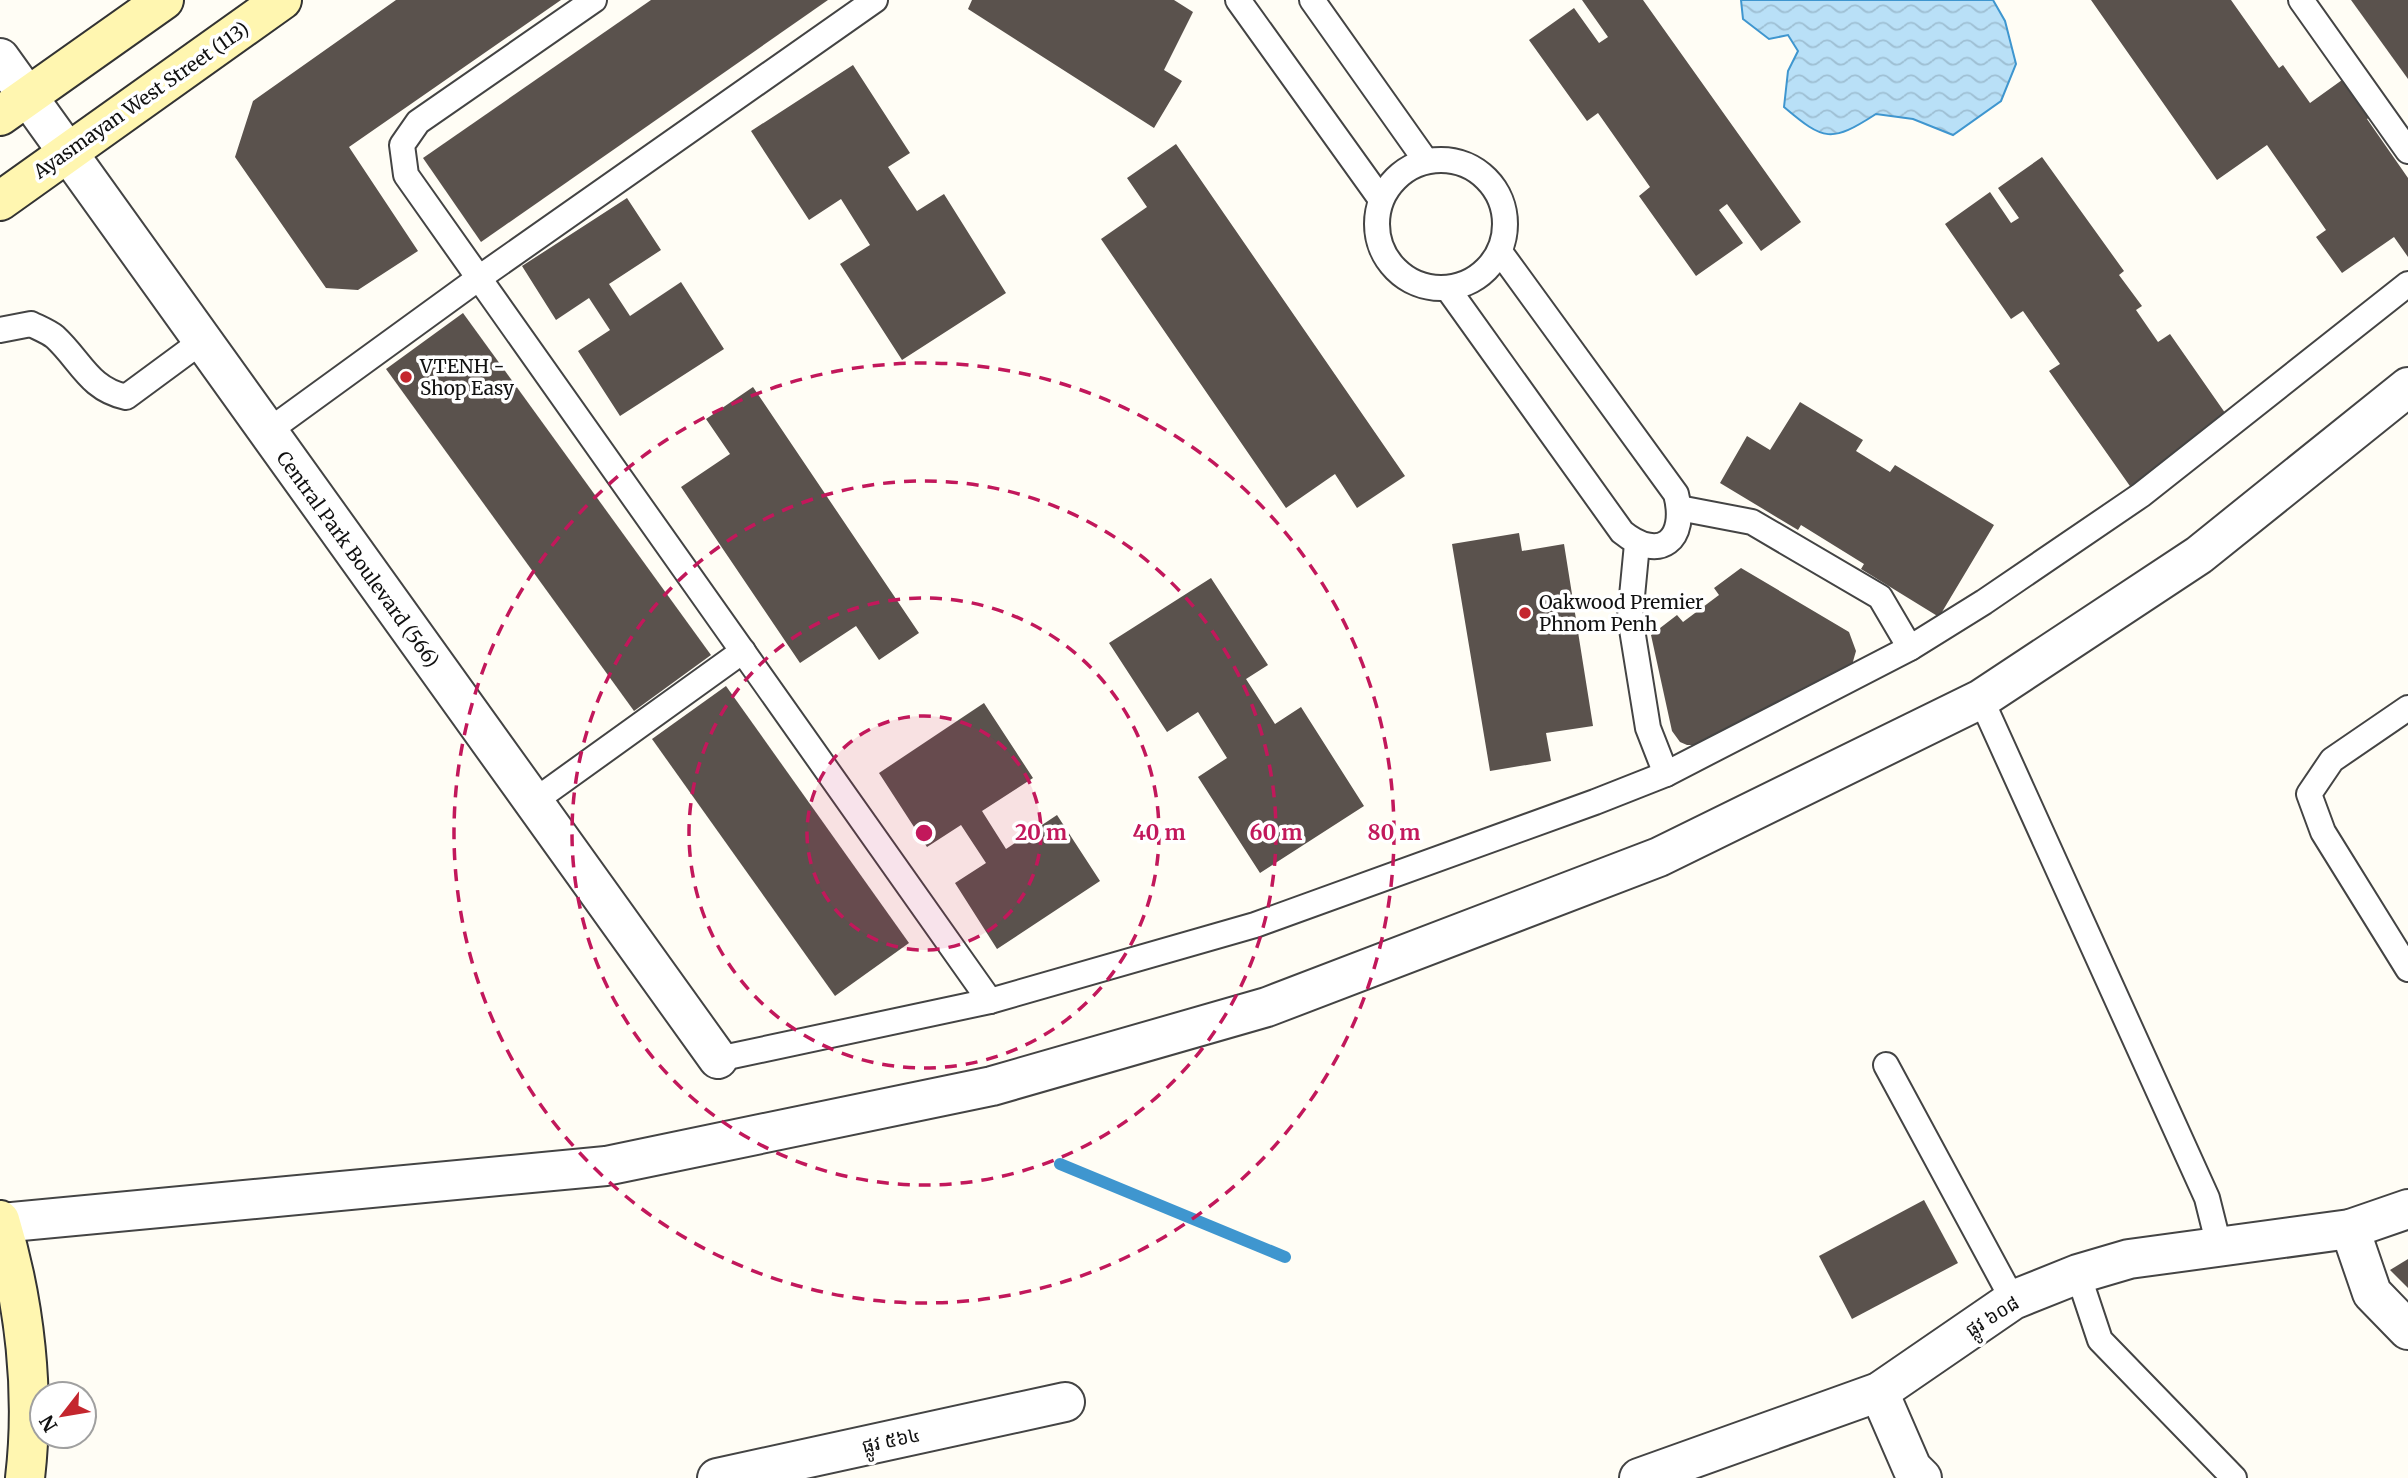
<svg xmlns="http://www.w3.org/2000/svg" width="2408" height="1478" viewBox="0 0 2408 1478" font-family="Merriweather,'Noto Sans Khmer',serif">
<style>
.water{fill:url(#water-waves);stroke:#3f96cf;stroke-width:2}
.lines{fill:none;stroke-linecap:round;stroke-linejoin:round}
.stream{stroke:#3f96cf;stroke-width:12}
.building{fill:#5a524d}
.lane-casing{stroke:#444;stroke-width:28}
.street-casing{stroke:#444;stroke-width:42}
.secondary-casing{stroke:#333;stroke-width:42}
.lane{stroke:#fff;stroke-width:24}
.street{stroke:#fff;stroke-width:38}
.secondary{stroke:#fff6b0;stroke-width:38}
.ring{fill:none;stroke:#c2185b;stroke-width:3.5;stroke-dasharray:12 9}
.poi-dot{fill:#c4262e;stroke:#fff;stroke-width:2.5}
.labels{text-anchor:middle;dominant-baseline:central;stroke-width:7;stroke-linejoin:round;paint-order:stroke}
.street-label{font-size:19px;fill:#111;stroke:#fff}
.poi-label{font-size:19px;fill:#111;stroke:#fff;text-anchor:start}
.centre{fill:#c2185b;stroke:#fff;stroke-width:3.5}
.ring-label{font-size:21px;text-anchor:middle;font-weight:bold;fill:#c2185b;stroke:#fff;stroke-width:7;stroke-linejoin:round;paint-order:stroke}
</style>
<defs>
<pattern id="water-waves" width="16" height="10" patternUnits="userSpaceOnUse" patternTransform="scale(1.75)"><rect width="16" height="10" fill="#b9e0f7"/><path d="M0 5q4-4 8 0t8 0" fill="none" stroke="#9ebfd3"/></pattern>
</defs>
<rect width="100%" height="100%" fill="#fffdf5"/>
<!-- water -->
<path class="water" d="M1741 0H1993L2005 21 2016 64 2001 101 1953 135 1913 119 1876 114C1831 143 1824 141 1784 107L1788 71 1798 51 1788 35 1769 39 1743 19Z"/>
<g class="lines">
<!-- stream -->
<polyline class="stream" points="1060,1164 1285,1257"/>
</g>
<!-- building -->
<g class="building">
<polygon points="396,0 561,0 349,147 418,251 358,290 326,288 235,157 253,101"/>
<polygon points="651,0 828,0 481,242 423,158"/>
<polygon points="972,0 1174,0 1193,12 1164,70 1182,81 1154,128 968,9"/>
<polygon points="1582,0 1643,0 1801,222 1761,251 1727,204 1719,210 1743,243 1696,276 1639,196 1650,187 1598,113 1587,121 1529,40 1574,8 1599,43 1608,37"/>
<polygon points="2091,0 2231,0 2279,68 2283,65 2310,103 2349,75 2376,113 2367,119 2408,178 2408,257 2394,237 2342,273 2316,237 2326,230 2267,145 2217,180"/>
<polygon points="2351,0 2408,0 2408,79"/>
<polygon points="853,65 910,153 888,167 917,211 944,194 1006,293 902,360 840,264 870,245 841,199 809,220 751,131"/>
<polygon points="1176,144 1405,476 1357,508 1335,474 1286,508 1101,239 1147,207 1127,178"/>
<polygon points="2042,157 2124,271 2119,275 2142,306 2136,310 2158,342 2170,334 2230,420 2132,489 2049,371 2060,364 2023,311 2011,319 1945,224 1990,192 2011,223 2019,218 1998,188"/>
<polygon points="627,198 661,250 609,284 630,316 681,282 724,349 620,416 578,351 610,330 589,298 556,320 522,266"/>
<polygon points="463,313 711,655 634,711 386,369"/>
<polygon points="753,387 919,633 879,660 856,626 800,663 681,487 730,454 706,419"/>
<polygon points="1800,402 1863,440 1856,451 1890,472 1895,465 1994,525 1939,617 1861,569 1864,564 1801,525 1798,530 1720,483 1747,436 1770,450"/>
<polygon points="1519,533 1522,551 1564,544 1593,726 1546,733 1551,761 1490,771 1452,544"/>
<polygon points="1741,568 1849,632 1856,651 1852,665 1696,745 1687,745 1680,742 1672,731 1651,635 1677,615 1683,622 1719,595 1714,588"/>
<polygon points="1211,578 1268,665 1246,679 1275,724 1301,707 1364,806 1260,873 1198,777 1227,758 1198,712 1167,732 1109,643"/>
<polygon points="726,686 909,943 835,996 652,739"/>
<polygon points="984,703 1033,778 982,811 1006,849 1057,815 1100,881 997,949 955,883 986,863 961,825 927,847 879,773"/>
<polygon points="1924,1200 1958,1263 1852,1319 1819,1256"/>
<polygon points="2408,1259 2408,1288 2390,1270"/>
</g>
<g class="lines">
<!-- lane casing -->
<g class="lane-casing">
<g id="lane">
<polyline points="594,0 418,122 402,145 406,175 990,1001"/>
<polyline points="1238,0 1380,198"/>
<polyline points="1312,0 1426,161"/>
<polyline points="2301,0 2408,151"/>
<circle cx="1441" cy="224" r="64"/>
<path d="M1448 289 1622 532C1660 563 1688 540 1676 494L1500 252"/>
<path d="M0 330 31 324C39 328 49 332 55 337 81 361 89 389 126 397L202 341"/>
<polyline points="267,432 479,278 875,0"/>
<polyline points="1679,508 1752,522 1880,597 1910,648"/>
<polyline points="1637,544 1630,617 1648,728 1666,774"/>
<polyline points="1981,699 2207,1198 2219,1246"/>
<polyline points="2408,708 2332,760 2309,794 2323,832 2408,969"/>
<polyline points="533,802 743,651"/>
<polyline points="718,1059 990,1001 1255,925 1595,802 1666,774 1910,648 1984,602 2141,495 2408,284"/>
<polyline points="1886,1065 2013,1300"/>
<polyline points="2078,1274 2100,1340 2234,1478"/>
</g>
</g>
<!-- street casing -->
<g class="street-casing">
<g id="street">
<polyline points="0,58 718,1059"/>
<polyline points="0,1223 606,1166 992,1086 1267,1007 1659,857 1981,699 2199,555 2408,387"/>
<polyline points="2350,1229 2372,1293 2408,1330"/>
<polyline points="1879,1392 1912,1468 1922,1478"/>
<polyline points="717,1478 1065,1402"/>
<polyline points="1639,1478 1879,1392 2013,1300 2078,1274 2129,1259 2350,1229 2408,1209"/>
</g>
</g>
<!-- secondary casing -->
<g class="secondary-casing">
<g id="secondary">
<polyline points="0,116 164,0"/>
<polyline points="0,201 282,0"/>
<path d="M0 1220C25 1302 35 1393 25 1478"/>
</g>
</g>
<!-- lane -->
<use href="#lane" class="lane"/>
<!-- street -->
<use href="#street" class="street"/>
<!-- secondary -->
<use href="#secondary" class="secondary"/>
</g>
<!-- distance rings -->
<circle cx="924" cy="833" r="117" fill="#c2185b" fill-opacity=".12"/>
<g class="ring">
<circle cx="924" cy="833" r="117"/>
<circle cx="924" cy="833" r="235"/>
<circle cx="924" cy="833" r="352"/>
<circle cx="924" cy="833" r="470"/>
</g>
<!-- markers -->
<g class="poi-dot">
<circle cx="406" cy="377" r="7"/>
<circle cx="1525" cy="613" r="7"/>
</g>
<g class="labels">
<!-- street labels -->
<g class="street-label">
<text transform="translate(141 100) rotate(-35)">Ayasmayan West Street (113)</text>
<text transform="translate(358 559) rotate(54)">Central Park Boulevard (566)</text>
<text transform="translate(1992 1316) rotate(-32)">ផ្លូវ ៦០៨</text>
<text transform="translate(891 1440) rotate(-12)">ផ្លូវ ៥៦៤</text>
</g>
<!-- poi labels -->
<g class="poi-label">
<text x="420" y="366">VTENH -<tspan x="420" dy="22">Shop Easy</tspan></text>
<text x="1539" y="602">Oakwood Premier<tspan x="1539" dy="22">Phnom Penh</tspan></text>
</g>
</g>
<circle cx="924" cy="833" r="10" class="centre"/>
<g class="ring-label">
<text x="1041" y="840">20 m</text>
<text x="1159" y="840">40 m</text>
<text x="1276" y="840">60 m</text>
<text x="1394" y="840">80 m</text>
</g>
<!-- north arrow -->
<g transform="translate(63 1415) rotate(239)"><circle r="33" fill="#ffffff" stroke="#a0a0a0" stroke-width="2"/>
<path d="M0-5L12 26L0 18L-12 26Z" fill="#c4262e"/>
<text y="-10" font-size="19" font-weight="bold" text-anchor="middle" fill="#111111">N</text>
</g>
</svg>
